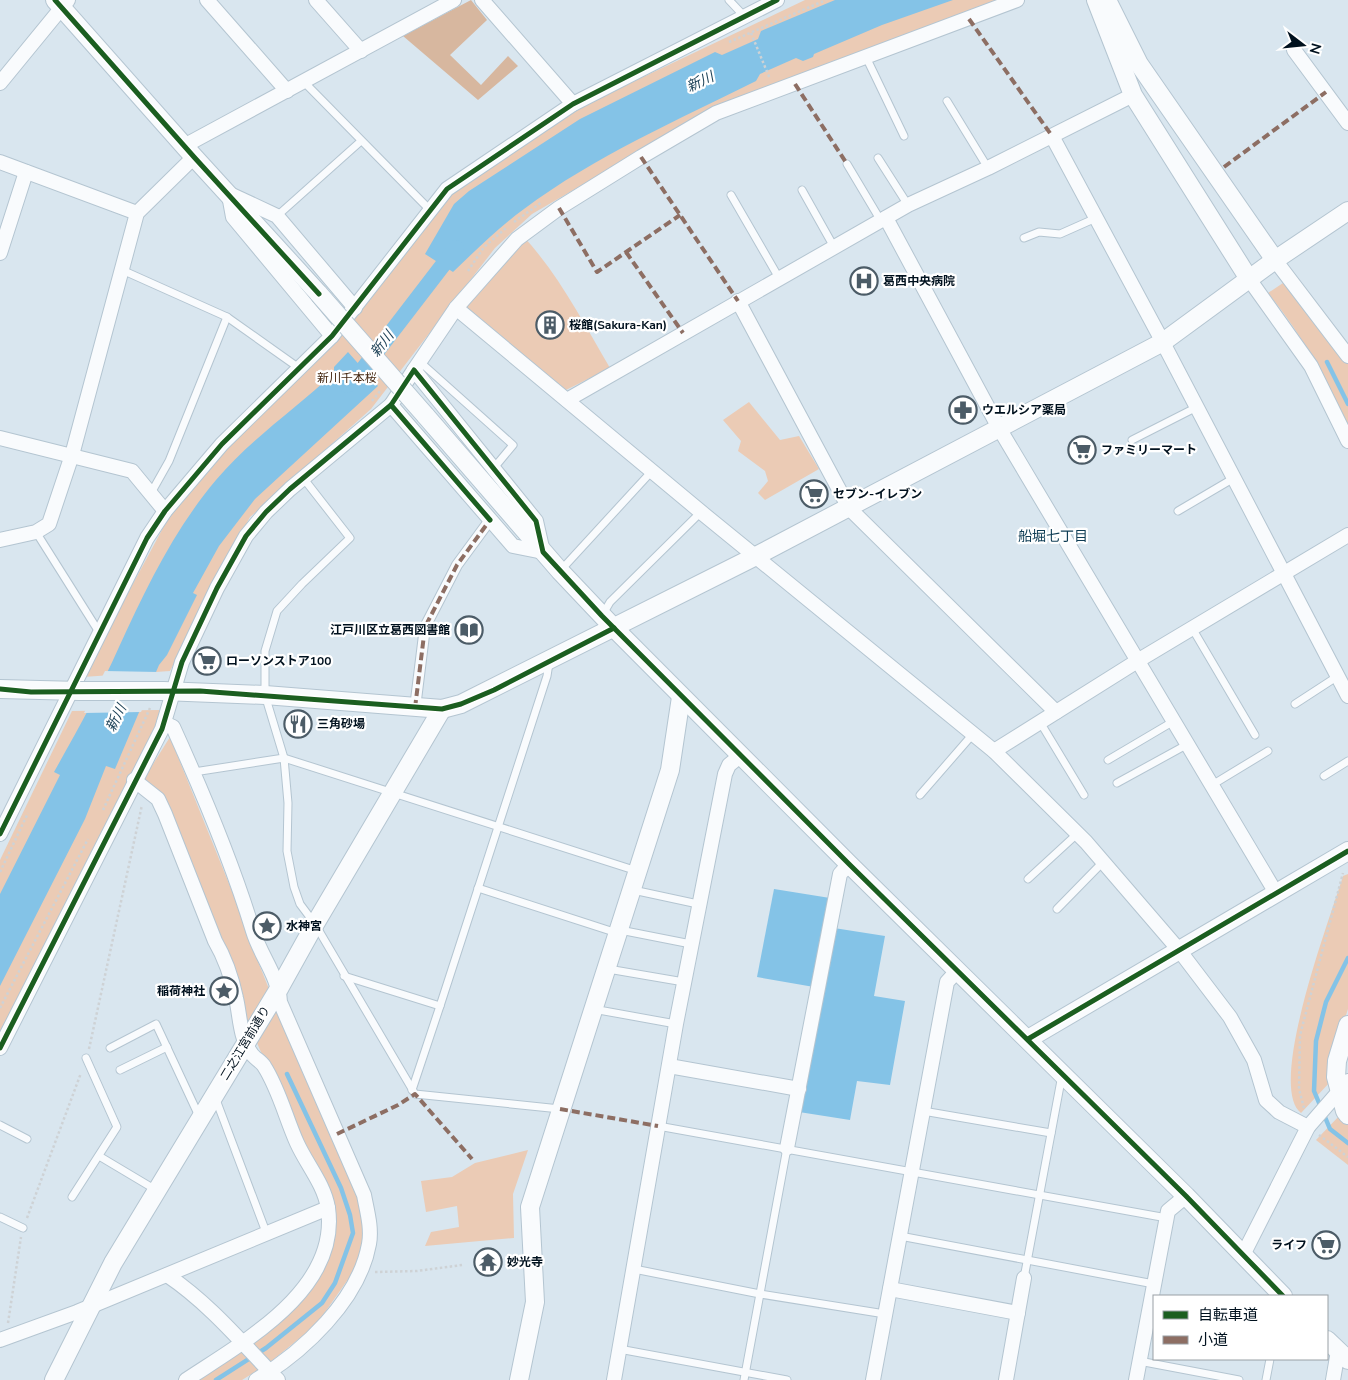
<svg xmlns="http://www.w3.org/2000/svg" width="1348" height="1380" viewBox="0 0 1348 1380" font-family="'Nunito Sans','Noto Sans JP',sans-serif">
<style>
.green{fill:#ebcbb5}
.forest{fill:#d7b79f}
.water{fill:#84c3e7}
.pier{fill:#d9e6ef}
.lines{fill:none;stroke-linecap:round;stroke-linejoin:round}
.stream{stroke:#84c3e7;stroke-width:4.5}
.canal{stroke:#84c3e7;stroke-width:16}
.service-casing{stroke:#b4c5d1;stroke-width:9}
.pedestrian-casing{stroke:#b4c5d1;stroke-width:12}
.minor-casing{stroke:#b4c5d1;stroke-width:16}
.tertiary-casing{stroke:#b4c5d1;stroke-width:20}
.path{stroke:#ced2d5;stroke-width:2.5;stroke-dasharray:2.5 2.5;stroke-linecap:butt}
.service{stroke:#f9fbfd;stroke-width:7}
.pedestrian{stroke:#f9fbfd;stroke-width:10}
.minor{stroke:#f9fbfd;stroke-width:14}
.tertiary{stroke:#f9fbfd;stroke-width:18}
.tertiary-bridge-casing{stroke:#b4c5d1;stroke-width:20;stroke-linecap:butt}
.tertiary-bridge{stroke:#f9fbfd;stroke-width:18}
.quiet{stroke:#8d6e63;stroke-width:4;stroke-dasharray:8 4;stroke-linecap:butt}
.cycleway-casing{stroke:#fff;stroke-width:8}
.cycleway{stroke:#1b5e20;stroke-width:5}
.labels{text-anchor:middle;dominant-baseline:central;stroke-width:4.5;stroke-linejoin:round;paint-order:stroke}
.poi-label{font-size:12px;font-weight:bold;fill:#00111e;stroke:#fff;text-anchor:start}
.park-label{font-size:12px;fill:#452812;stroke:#fff}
.street-label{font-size:12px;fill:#00111e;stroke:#fff}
.water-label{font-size:14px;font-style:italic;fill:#1f4358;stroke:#fff}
.neighbourhood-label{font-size:14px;fill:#0e3c54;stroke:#fff}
</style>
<rect width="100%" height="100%" fill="#d9e6ef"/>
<!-- green -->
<g class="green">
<polygon points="805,0 997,0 713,109 532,214 495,248 371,409 250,517 170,671 83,677 171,513 451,190 578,108"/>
<path d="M523 236C559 275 583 322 610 368L564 391 461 307Z"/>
<path d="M1286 281 1348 360V428C1328 380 1301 334 1268 293Z"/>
<polygon points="749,402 780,440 799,436 819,469 765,500 758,493 768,481 765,471 738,451 741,441 723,420"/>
<polygon points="159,710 162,722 0,1041 0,860 72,711"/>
<path d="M170 737 246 926 245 929 303 1074 333 1135 357 1196 363 1223 362 1244 356 1268 316 1325 269 1363 242 1380H193C223 1358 307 1305 320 1275 328 1257 329 1237 333 1218L143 780Z"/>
<path d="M1348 874V1009L1335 1049 1331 1081 1301 1113C1266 1086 1331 916 1343 876Z"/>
<polygon points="1343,1112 1348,1121 1348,1165 1316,1140"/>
<polygon points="528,1150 513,1194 514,1238 425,1246 431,1232 459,1227 457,1206 426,1212 421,1181 452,1177 475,1163"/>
</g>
<!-- forest -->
<polygon class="forest" points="471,0 487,20 450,55 481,85 508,56 518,66 478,100 403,36"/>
<!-- water -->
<g class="water">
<path d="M835 0H953L882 25 814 54 813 57 803 61 796 58 760 74 756 81C678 120 595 156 524 209 498 228 476 250 453 272L425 254 454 204 469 191 580 119 715 52 722 55 758 39 761 31Z"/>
<path d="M348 352 378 386 255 499 219 546 193 593 197 595 167 655 159 665 115 769 106 766 85 819 0 986V894L60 775 54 772C77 731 100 690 119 647 146 588 174 530 216 480 250 440 295 409 334 373V367Z"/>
<polygon points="774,889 830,898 814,987 757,977"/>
<polygon points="834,928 885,936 874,996 905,1001 890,1085 857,1081 850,1120 799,1112"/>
</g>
<!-- pier -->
<polygon class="pier" points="105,671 158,672 141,712 84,713"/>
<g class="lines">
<!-- stream -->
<g class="stream">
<polyline points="1327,362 1348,404"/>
<polyline points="1348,958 1326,1002 1316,1041 1314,1091 1330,1129 1348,1143"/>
<polyline points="216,1380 266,1348 322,1303 335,1283 353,1233 350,1215 341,1188 287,1074"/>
</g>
<!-- canal -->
<polyline class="canal" points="347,385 360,373 456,248"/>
<!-- service casing -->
<g class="service-casing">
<g id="service">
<polyline points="729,0 744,16"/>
<polyline points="866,57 904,136"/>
<polyline points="304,82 431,211"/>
<polyline points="947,101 988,168"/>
<polyline points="878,158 908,205"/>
<polyline points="847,164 881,221"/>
<polyline points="802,190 834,247"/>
<polyline points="731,195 779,278"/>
<polyline points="277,216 361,141"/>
<polyline points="1024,238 1039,232 1060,234 1096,218"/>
<polyline points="122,270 227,317 299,368"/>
<polyline points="419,361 513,445 493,469"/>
<polyline points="1132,440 1197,407"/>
<polyline points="304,479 350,538 302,584 277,611 265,651 265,695 284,758 288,803 287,851 294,887 300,904 315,924 415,1094 560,1109"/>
<polyline points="151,493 169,461 227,317"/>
<polyline points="1178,511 1234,478"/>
<polyline points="36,532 99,632"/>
<polyline points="561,570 652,471"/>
<polyline points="603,614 610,602 701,512"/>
<polyline points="1192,628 1255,735"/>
<polyline points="1295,704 1338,676"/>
<polyline points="1040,722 1084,795"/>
<polyline points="1108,760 1174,721"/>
<polyline points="194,772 284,758 637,871"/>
<polyline points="1324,776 1348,761"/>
<polyline points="1117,783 1188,744"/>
<polyline points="1212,785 1268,751"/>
<polyline points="920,795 973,734"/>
<polyline points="1028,879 1077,834"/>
<polyline points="478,888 617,933"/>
<polyline points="633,890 698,904"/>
<polyline points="1057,909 1103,862"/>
<polyline points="620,930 691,944"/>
<polyline points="608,969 684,982"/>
<polyline points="344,976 440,1006 547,676 549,663"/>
<polyline points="593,1009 676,1024"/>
<polyline points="110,1048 156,1024 199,1116"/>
<polyline points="120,1070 167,1047"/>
<polyline points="412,1090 440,1006"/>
<polyline points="215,1097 266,1232"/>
<polyline points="923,1111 1051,1133"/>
<polyline points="0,1125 27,1139"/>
<polyline points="658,1126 1167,1218"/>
<polyline points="99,1156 156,1190"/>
<polyline points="72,1197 117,1127 86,1058"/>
<polyline points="0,1217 23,1228"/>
<polyline points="900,1236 1154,1284"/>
<polyline points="634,1269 760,1294 885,1314"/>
<polyline points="1024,1278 1062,1075"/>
<polyline points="619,1349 787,1380"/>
<polyline points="1139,1361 1239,1380"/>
<polyline points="744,1380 787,1148"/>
<polyline points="1266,1380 1270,1359"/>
</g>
</g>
<!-- pedestrian casing -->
<g class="pedestrian-casing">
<polyline id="pedestrian" points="415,708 425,627 457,565 490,520"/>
</g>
<!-- minor casing -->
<g class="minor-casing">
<g id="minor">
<polyline points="207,0 287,91"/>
<polyline points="316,0 361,51"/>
<polyline points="482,0 573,104"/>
<polyline points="1294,50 1348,123"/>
<polyline points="0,83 68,0"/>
<polyline points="1052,136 1159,335 1348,696"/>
<polyline points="184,146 454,0"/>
<polyline points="0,162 137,213"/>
<polyline points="229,195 233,217 332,336"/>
<polyline points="232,195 277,216 355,308"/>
<polyline points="886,218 999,428 1276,893"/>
<polyline points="0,253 26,172"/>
<polyline points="1275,260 1348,356"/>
<polyline points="1249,279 1311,366 1348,441"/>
<polyline points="738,301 849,508 1056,712"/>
<polyline points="456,308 701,512 994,751 1086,842 1179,950 1230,1017 1254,1060 1266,1100 1279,1112 1308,1127"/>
<polyline points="414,370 456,308 517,239 559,208 641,157 716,113 1017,0"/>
<polygon points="414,370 536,521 543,552 513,546 391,405"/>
<polyline points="567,400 908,205 988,168 1133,95"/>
<polyline points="0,438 132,471 165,511"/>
<polyline points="0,540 36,532 49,524 72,455 137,213 194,157"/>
<path d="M164 723 173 727C203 793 232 862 253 931 260 955 279 977 280 1002L364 1195C367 1211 372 1228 369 1244 359 1300 303 1352 256 1380"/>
<polyline points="994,751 1139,660 1348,535"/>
<path d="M134 780 158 799 165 814 215 941C225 958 232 979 236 998 240 1015 240 1039 251 1053 254 1058 261 1061 264 1066 279 1089 286 1119 297 1143 307 1165 324 1184 328 1208 340 1290 243 1342 186 1380"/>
<polyline points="0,834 147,538 165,511 222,444 332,336 447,189 573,104 777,0"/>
<polyline points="0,1048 162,729 182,662 217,588 246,536 266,512 290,489 391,405"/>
<polyline points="669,1066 799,1089"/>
<polyline points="787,1148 840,874 849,864"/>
<polyline points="1243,1255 1308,1127 1348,1081"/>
<path d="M167 1275C210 1304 242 1343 278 1380"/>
<polyline points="890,1289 1018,1313"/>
<polyline points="0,1340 77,1312 328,1208"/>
<polyline points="614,1380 676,1024 725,774 729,765 740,756"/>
<polyline points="873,1380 947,982 957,971"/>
<polyline points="1006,1380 1024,1278"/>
<polyline points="1136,1380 1168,1211 1186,1196"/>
<polyline points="1333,1380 1338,1351"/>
</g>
</g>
<!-- tertiary casing -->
<g class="tertiary-casing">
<g id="tertiary">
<polyline points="55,0 194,157 319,294"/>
<polyline points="1096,0 1133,95 1249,279"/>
<polyline points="1107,0 1139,64 1275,260"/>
<polyline points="425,415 560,571 614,628 849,864 1186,1196 1283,1296"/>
<polyline points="0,689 80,691"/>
<polyline points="163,691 265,695 442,709 461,704 756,556 1163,342 1275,260 1348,211"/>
<polyline points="1348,1025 1337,1061 1336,1077 1345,1111 1348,1115"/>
<polyline points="1028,1039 1348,851"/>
<polyline points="1327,1340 1348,1360"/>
<polyline points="54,1380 113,1263 280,987 315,924 442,709"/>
<polyline points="519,1380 535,1302 530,1207 670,770 681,697"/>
</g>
</g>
<!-- path -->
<g class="path">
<polyline points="751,33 770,79"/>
<polyline points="729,42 826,0"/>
<polyline points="514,222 542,202"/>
<polyline points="468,271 484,247 506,228"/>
<polyline points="372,401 381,390"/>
<polyline points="103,810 150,708"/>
<polyline points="0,872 28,813"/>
<polyline points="0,1008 88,839"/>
<polyline points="89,1049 142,805"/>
<polyline points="1304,1108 1299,1089 1300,1035 1343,873"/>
<polyline points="1319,1135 1348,1157"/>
<polyline points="27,1218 81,1073"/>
<polyline points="375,1272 417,1271 462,1265"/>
<polyline points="8,1323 21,1237"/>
</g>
<!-- service -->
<use href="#service" class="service"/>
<!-- pedestrian -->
<use href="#pedestrian" class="pedestrian"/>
<!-- minor -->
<use href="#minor" class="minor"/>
<!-- tertiary -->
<use href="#tertiary" class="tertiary"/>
<!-- tertiary-bridge casing -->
<g class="tertiary-bridge-casing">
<g id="tertiary-bridge">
<polyline points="319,294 425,415"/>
<polyline points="80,691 163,691"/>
</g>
</g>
<!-- tertiary-bridge -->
<use href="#tertiary-bridge" class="tertiary-bridge"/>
<!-- quiet -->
<g class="quiet">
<polyline points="969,19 1052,136"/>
<polyline points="795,84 847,164"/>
<polyline points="641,157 738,301"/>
<polyline points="1224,167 1326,92"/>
<polyline points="559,208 597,272 680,215"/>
<polyline points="626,252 683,333"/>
<polyline points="415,708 425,627 457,565 490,520"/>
<polyline points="560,1109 658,1126"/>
<polyline points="337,1134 398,1105 415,1094 472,1159"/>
</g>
<!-- cycleway casing -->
<g class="cycleway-casing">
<g id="cycleway">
<polyline points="55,0 194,157 319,294"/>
<polyline points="490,520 391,405 414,370 536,521 543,552 602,616 849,864 1186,1196 1283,1296"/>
<polyline points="0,689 31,692 200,691 442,709 461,704 494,690 614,628"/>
<polyline points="0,834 147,538 165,511 222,444 332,336 447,189 573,104 777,0"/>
<polyline points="1028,1039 1348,851"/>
<polyline points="0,1048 162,729 182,662 217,588 246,536 266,512 290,489 391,405"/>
</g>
</g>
<!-- cycleway -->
<use href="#cycleway" class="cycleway"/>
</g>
<!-- icons -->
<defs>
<g id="hospital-ring" transform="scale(1.4375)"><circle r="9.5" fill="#fff" stroke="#4c5c67" stroke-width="1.5"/><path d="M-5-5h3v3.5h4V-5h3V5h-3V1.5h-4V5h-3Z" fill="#4c5c67"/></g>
<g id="building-ring" transform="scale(1.4375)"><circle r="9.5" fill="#fff" stroke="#4c5c67" stroke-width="1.5"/><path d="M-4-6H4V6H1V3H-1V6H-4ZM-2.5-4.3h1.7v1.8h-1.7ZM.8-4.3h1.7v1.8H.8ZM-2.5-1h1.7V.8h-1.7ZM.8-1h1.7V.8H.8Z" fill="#4c5c67"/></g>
<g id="pharmacy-ring" transform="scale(1.4375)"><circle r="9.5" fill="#fff" stroke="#4c5c67" stroke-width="1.5"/><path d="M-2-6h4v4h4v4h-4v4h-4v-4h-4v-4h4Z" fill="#4c5c67"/></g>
<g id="supermarket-ring" transform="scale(1.4375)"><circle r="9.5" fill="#fff" stroke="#4c5c67" stroke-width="1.5"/><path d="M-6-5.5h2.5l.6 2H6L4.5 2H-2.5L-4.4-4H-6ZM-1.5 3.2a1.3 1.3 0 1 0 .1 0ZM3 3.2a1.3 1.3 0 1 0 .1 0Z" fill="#4c5c67"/></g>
<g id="library-ring" transform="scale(1.4375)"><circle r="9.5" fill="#fff" stroke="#4c5c67" stroke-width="1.5"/><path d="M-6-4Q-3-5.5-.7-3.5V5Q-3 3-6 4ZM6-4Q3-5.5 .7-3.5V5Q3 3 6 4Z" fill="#4c5c67"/></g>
<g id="restaurant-ring" transform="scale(1.4375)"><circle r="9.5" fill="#fff" stroke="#4c5c67" stroke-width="1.5"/><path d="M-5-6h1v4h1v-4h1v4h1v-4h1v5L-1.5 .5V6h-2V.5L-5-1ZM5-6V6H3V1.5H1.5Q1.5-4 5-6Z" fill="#4c5c67"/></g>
<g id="sight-ring" transform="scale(1.4375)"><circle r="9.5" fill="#fff" stroke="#4c5c67" stroke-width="1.5"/><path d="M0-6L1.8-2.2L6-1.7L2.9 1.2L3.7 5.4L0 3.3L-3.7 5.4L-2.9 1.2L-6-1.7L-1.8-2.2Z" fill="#4c5c67"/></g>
<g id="temple-ring" transform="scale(1.4375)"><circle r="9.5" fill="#fff" stroke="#4c5c67" stroke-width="1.5"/><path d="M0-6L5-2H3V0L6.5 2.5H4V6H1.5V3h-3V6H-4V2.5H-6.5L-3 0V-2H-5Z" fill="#4c5c67"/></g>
</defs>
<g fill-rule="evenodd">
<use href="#hospital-ring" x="864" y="281"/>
<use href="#building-ring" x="550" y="325"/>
<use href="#pharmacy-ring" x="963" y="410"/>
<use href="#supermarket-ring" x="1082" y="450"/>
<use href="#supermarket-ring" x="814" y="494"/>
<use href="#library-ring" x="469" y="630"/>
<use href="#supermarket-ring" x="207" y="661"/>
<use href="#restaurant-ring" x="298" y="724"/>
<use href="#sight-ring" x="267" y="926"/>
<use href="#sight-ring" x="224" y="991"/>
<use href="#supermarket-ring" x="1326" y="1245"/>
<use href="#temple-ring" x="488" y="1262"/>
</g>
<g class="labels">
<!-- poi labels -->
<g class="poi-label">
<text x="883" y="281">葛西中央病院</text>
<text x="569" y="325">桜館(Sakura-Kan)</text>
<text x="982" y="410">ウエルシア薬局</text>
<text x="1101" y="450">ファミリーマート</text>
<text x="833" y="494">セブン-イレブン</text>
<text x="450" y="630" text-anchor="end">江戸川区立葛西図書館</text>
<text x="226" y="661">ローソンストア100</text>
<text x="317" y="724">三角砂場</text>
<text x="286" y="926">水神宮</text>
<text x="205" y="991" text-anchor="end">稲荷神社</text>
<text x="1307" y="1245" text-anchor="end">ライフ</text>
<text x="507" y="1262">妙光寺</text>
</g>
<!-- park labels -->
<g class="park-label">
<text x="347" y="378">新川千本桜</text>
</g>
<!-- street labels -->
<g class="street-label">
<text transform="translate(245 1043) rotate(-59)">二之江宮前通り</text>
</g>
<!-- water labels -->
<g class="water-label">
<text transform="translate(700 82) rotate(-25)">新川</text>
<text transform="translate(382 344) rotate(-52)">新川</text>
<text transform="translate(116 718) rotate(-63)">新川</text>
</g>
<!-- neighbourhood labels -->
<g class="neighbourhood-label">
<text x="1053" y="536">船堀七丁目</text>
</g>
</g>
<!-- legend -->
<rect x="1153" y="1295" width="175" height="65" fill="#ffffff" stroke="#99a0a5"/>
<rect x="1163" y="1311" width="25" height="8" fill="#1b5e20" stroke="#99a0a5"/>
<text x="1198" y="1320" font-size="15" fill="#00111e">自転車道</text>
<rect x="1163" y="1336" width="25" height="8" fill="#8d6e63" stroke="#99a0a5"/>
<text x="1198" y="1345" font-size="15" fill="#00111e">小道</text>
<!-- north arrow -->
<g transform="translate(1303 45) rotate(106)" stroke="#ffffff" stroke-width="4" paint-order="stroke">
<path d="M0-4L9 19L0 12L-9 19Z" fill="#00111e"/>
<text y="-8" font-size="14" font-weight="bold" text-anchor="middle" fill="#00111e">N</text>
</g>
</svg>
